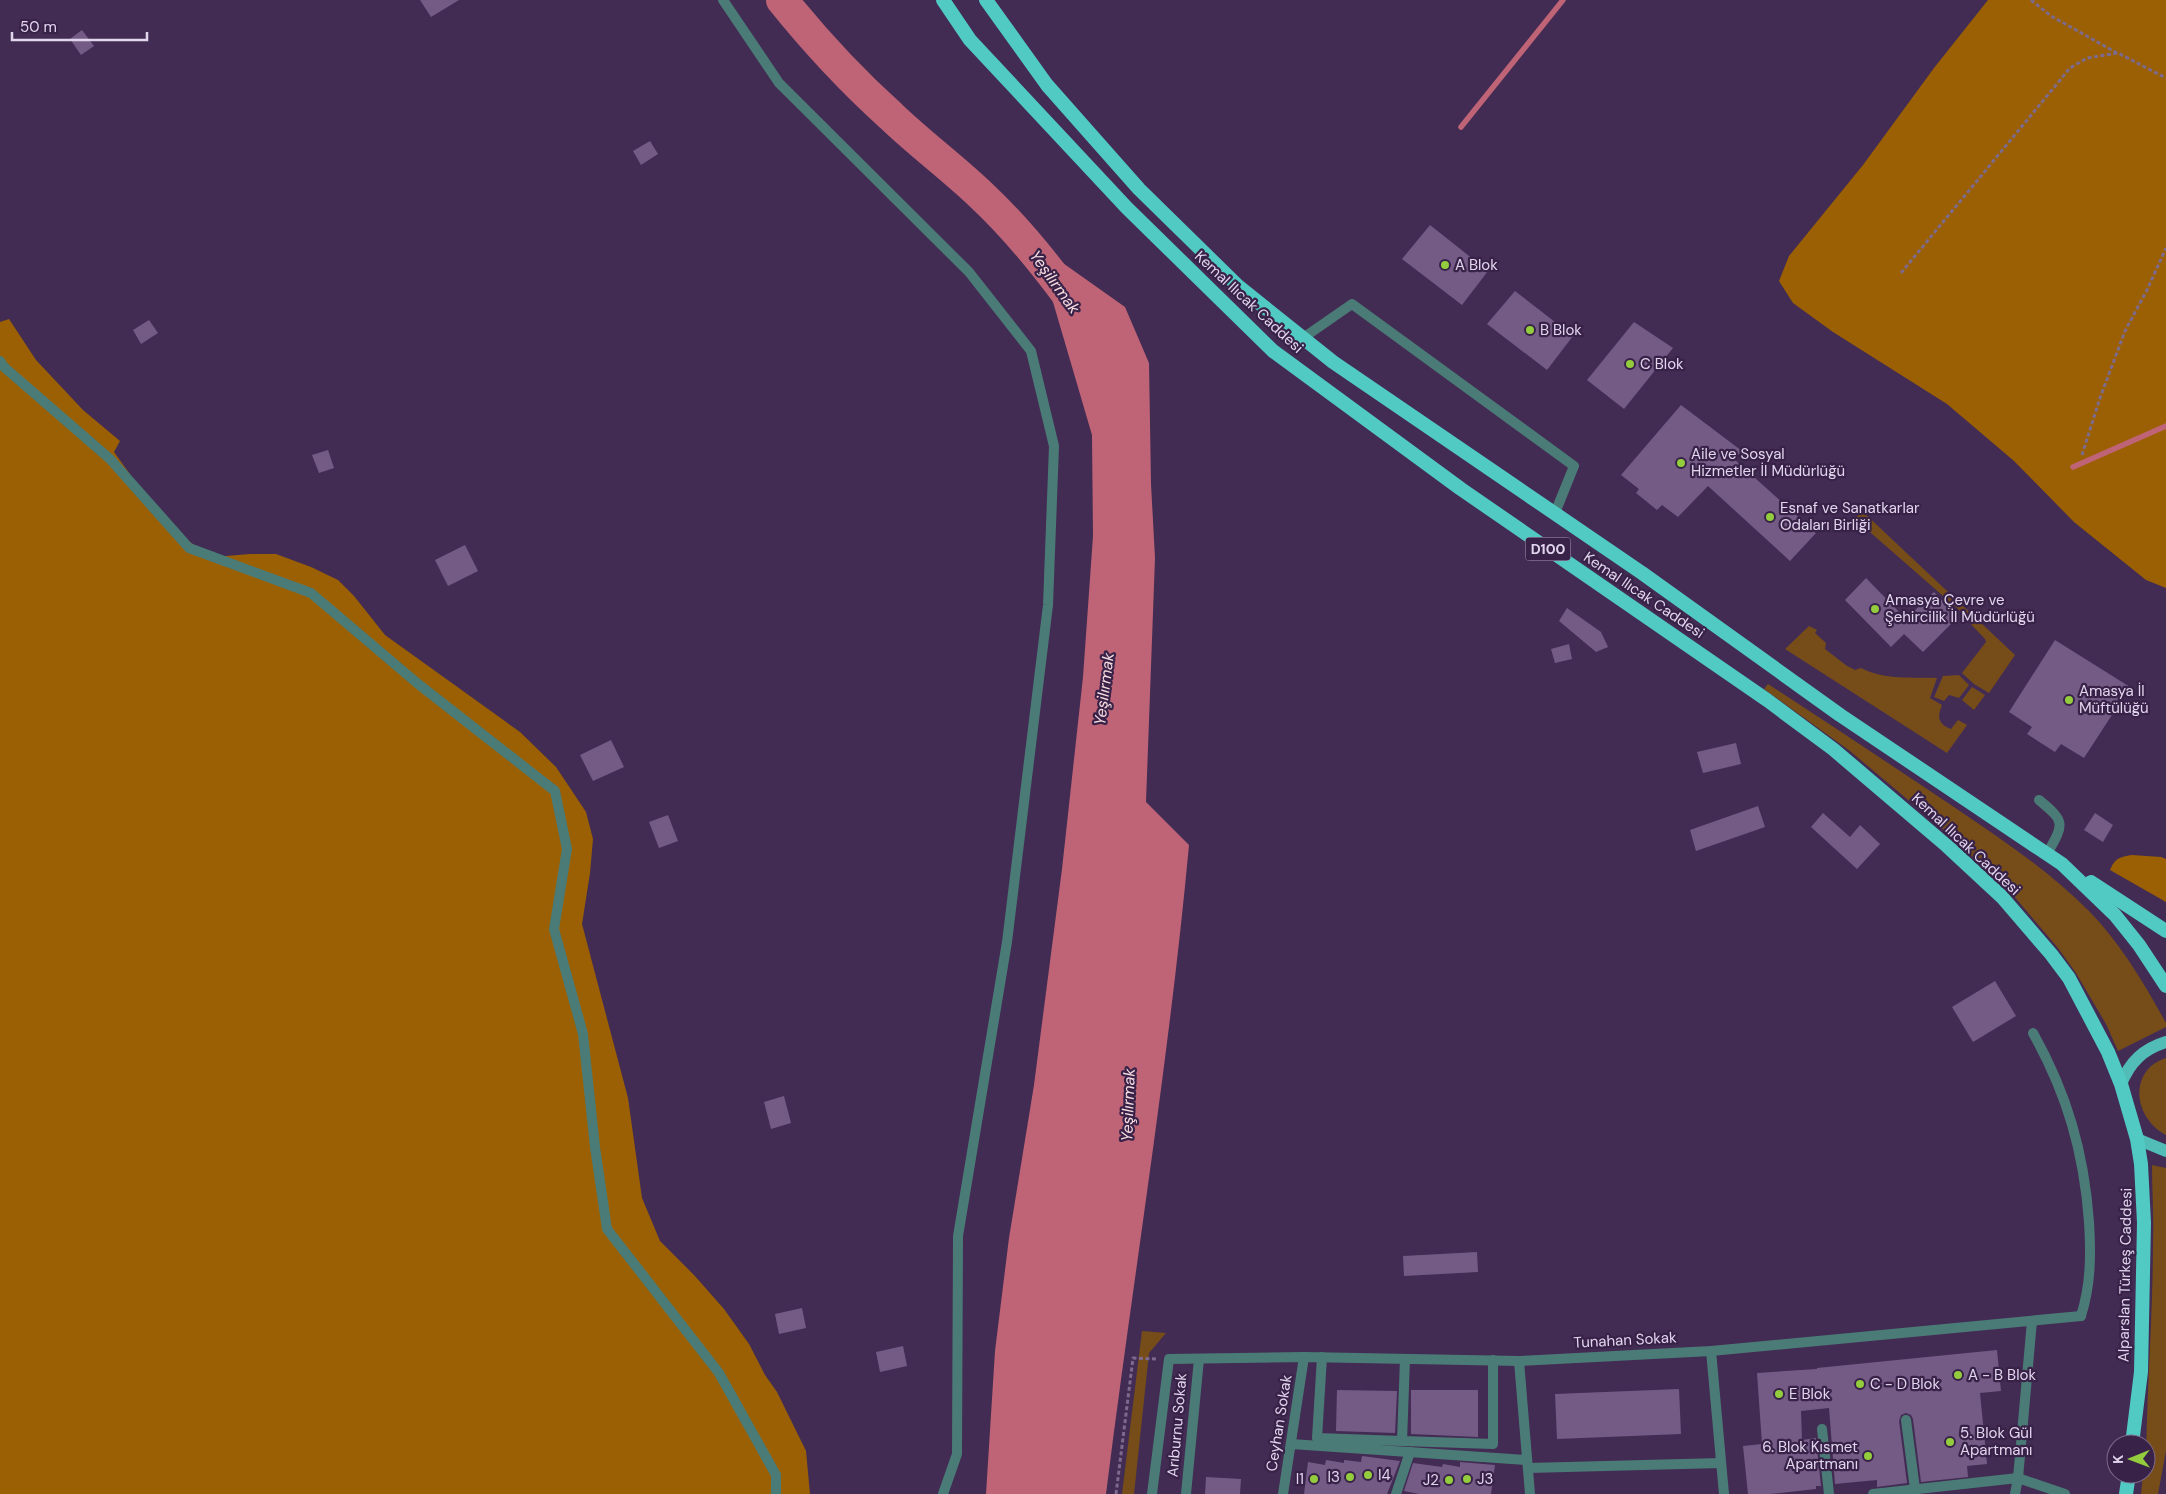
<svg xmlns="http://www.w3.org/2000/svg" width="2166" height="1494" viewBox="0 0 2166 1494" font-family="'DM Sans',sans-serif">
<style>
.green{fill:#764d19}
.forest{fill:#9b6003}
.water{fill:#bf6476}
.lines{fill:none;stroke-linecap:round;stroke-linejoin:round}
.stream{stroke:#bf6476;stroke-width:5.5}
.river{stroke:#bf6476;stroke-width:32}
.building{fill:#735b86}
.path{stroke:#7d6a8c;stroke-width:3;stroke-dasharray:4 2.5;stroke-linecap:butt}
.service{stroke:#4b7b77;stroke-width:10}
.minor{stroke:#4b7b77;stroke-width:10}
.primary{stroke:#51bdb6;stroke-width:12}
.trunk{stroke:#50cac2;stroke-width:14}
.poi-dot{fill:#93cc3d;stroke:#382248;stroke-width:2}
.labels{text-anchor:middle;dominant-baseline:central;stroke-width:4.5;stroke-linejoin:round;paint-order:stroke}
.shield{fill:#382248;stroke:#af9fbc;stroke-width:1}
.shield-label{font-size:14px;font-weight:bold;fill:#e2d5ee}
.poi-label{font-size:15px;fill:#e2d5ee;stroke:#382248;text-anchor:start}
.street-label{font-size:15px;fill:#e2d5ee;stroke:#382248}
.water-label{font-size:16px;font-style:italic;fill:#f7dce0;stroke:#382248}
</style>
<rect width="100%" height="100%" fill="#422c53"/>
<!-- green -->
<g class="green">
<polygon points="1862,511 2015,655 1989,693 1974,684 1962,673 1986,642 1985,639 1966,619 1966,616 1855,519"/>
<path d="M1809 626 1817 630 1815 633 1826 643 1825 649 1847 666 1855 670 1861 668C1883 680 1913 677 1937 678L1930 698 1942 705C1937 717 1938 724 1951 729L1958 720 1967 725 1947 753 1785 649Z"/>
<polygon points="1959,675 1969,685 1959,698 1949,695 1944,701 1934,697 1943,676"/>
<path d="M1768 684C1828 723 1888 763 1948 803 1997 836 2047 869 2089 911 2121 944 2144 983 2166 1023V1027L2118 1051 2106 1024 2076 973 2058 948 2013 895 1945 831 1850 751 1764 689Z"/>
<polygon points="1972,687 1985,695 1974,710 1962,700"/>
<path d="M2166 1058V1135C2133 1118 2128 1070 2166 1058Z"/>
<path d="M2152 1165 2166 1168V1451L2158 1494H2141L2143 1474H2146C2146 1398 2153 1319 2153 1242 2154 1216 2152 1191 2152 1165Z"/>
<polygon points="1142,1331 1166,1333 1149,1353 1134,1494 1122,1494"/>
</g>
<!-- forest -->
<g class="forest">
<polygon points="1988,0 2166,0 2166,588 2146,580 2074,522 2014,461 1947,404 1833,332 1793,303 1779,281 1789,256 1863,165 1934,68"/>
<polygon points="9,319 36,360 83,410 120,441 114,452 170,530 214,557 250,554 276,554 311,567 338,580 354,596 385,635 520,732 556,767 586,812 593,839 590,873 582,924 628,1098 642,1198 660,1241 694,1275 724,1309 749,1344 765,1375 777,1392 806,1451 810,1494 0,1494 0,322"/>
<path d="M2132 855 2161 857 2166 859V902L2110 870C2115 858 2120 857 2132 855Z"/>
</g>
<!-- water -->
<path class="water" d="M1036 244 1125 307 1149 363 1151 484 1155 558 1146 802 1189 845C1169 1062 1133 1278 1106 1494H986L995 1351 1009 1238 1034 1085 1062 869 1083 677 1093 536 1092 435Z"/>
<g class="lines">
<!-- stream -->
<g class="stream">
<polyline points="1461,127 1563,0"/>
<polyline points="2073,467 2166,426"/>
</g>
<!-- river -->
<path class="river" d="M782 0C815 41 851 80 891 116 920 144 953 168 982 196 1014 226 1041 259 1067 294"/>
</g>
<!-- building -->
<g class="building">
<polygon points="420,0 459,0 431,17"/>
<polygon points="82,30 94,46 81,55 70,39"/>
<polygon points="650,141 658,154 641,165 633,151"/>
<polygon points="1430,225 1488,271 1462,305 1402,259"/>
<polygon points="1515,291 1573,336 1547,370 1487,324"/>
<polygon points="149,320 158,333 141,344 133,330"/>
<polygon points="1634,322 1673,348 1624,409 1587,380"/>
<polygon points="1681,405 1742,451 1734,459 1816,533 1790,561 1708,486 1678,517 1662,505 1657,510 1636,493 1639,489 1621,475"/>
<polygon points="328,450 334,468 319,473 312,455"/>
<polygon points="465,545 478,571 448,586 435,560"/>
<polygon points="1866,578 1906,619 1934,592 1958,617 1923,652 1904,634 1891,647 1845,600"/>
<polygon points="1567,608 1601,632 1608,647 1596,652 1559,621"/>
<polygon points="2055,640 2130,687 2084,758 2061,744 2055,752 2027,734 2032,727 2009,712"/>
<polygon points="1569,644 1572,659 1555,663 1551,649"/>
<polygon points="611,740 624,767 593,781 580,755"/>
<polygon points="1736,743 1741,764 1703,773 1697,752"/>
<polygon points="1758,806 1765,827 1696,851 1690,830"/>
<polygon points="1823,813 1850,837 1860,825 1880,844 1857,869 1811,827"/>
<polygon points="2095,813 2113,825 2103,842 2084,830"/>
<polygon points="668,815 678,841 659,848 649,822"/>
<polygon points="1995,981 2016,1016 1973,1042 1952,1007"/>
<polygon points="784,1096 791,1123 771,1129 764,1102"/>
<polygon points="1477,1252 1478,1272 1404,1276 1403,1256"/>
<polygon points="802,1308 806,1328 779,1334 775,1314"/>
<polygon points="903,1346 907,1366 880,1372 876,1352"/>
<polygon points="1997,1350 2001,1391 1980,1393 1987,1464 1967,1466 1968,1477 1921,1482 1913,1419 1911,1415 1906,1413 1901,1415 1899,1421 1907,1483 1877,1487 1877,1480 1835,1484 1829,1408 1801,1411 1802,1440 1816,1438 1821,1486 1816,1486 1816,1489 1770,1494 1748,1494 1743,1446 1762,1444 1757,1373 1817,1369 1817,1368"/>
<polygon points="1679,1389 1681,1434 1557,1439 1555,1394"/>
<polygon points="1337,1390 1397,1391 1395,1433 1336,1431"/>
<polygon points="1411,1390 1478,1390 1478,1437 1411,1434"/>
<polygon points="1362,1456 1400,1461 1387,1494 1304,1494 1308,1462 1325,1465 1326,1460 1344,1463 1344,1460 1361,1462"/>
<polygon points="1460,1462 1495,1465 1491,1494 1419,1494 1404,1491 1413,1463 1442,1467 1443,1464 1460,1467"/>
<polygon points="1206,1477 1241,1479 1240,1494 1205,1494"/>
</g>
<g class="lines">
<!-- path -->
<g class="path">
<polyline points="2031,0 2051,16 2117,53"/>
<polyline points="1901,273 2070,68 2087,58 2118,53 2166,78"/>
<polyline points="2082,455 2100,398 2125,331 2147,290 2166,248"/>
<polyline points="1116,1494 1133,1358 1156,1359"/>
</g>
<!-- service -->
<g class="service">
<polyline points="1303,338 1352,304 1574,466 1555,513"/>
<path d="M2039 800C2066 822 2064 824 2047 854"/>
<path d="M2033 1033C2067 1094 2084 1152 2089 1222 2091 1255 2091 1284 2081 1316"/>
<polyline points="1322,1357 1317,1438 1402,1441"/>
<polyline points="1405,1359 1402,1441 1493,1444 1493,1360"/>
<polyline points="1906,1420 1915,1489"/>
<polyline points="1822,1429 1829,1494"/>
<polyline points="1291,1444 1527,1460"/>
<polyline points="1396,1494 1410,1452"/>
<polyline points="1873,1494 2018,1478"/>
</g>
<!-- minor -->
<g class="minor">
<polyline points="723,0 779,83 969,272 1031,351 1054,446 1048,605 1007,942 958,1236 957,1454 943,1494"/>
<polyline points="0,361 4,367 110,459 189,548 311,593 417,683 555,791 567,849 554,929 583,1034 595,1147 607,1229 719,1373 776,1475 776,1494"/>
<polyline points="1711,1351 1724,1494"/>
<polyline points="1519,1361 1530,1494"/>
<polyline points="1528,1468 1721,1463"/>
<polyline points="2018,1478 2065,1494"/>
<polyline points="1152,1494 1169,1359 1304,1357 1519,1361 1711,1351 2081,1316"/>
<polyline points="1186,1494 1199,1359"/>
<polyline points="1283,1494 1304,1357"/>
<polyline points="2015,1494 2018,1478 2032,1321"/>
</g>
<!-- primary -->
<g class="primary">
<path d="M2121 1084C2130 1062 2143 1049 2166 1042"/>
<polyline points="2137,1139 2166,1151"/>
</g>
<!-- trunk -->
<g class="trunk">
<polyline points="943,0 970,40 1127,208 1273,351 1461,489 1767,700 1833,749 1947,846 2002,897 2051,954 2069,978 2108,1052 2121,1084 2137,1139 2141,1164 2144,1223 2141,1372 2132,1444"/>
<polyline points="986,0 1047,85 1139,189 1238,286 1333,362 1642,573 1840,715 2062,864 2115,915 2139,945 2166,986"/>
<polyline points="2091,882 2166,931"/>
<polyline points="2126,1494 2129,1474"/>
</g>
</g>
<!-- markers -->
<g class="poi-dot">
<circle cx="1445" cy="265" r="5"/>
<circle cx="1530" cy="330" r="5"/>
<circle cx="1630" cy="364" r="5"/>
<circle cx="1681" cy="463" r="5"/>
<circle cx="1770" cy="517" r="5"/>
<circle cx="1875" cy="609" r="5"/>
<circle cx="2069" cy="700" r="5"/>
<circle cx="1958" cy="1375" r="5"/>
<circle cx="1860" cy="1384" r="5"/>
<circle cx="1779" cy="1394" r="5"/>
<circle cx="1950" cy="1442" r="5"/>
<circle cx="1868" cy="1456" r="5"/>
<circle cx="1368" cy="1475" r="5"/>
<circle cx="1350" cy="1477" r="5"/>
<circle cx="1314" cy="1479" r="5"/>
<circle cx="1467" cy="1479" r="5"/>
<circle cx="1449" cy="1480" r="5"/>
</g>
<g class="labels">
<!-- shield labels -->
<rect class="shield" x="1525.5" y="537.5" width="45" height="23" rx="4"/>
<g class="shield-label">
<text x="1548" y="549">D100</text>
</g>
<!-- poi labels -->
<g class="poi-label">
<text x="1455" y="265">A Blok</text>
<text x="1540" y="330">B Blok</text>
<text x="1640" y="364">C Blok</text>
<text x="1691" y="454">Aile ve Sosyal<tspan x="1691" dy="17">Hizmetler İl Müdürlüğü</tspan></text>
<text x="1780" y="508">Esnaf ve Sanatkarlar<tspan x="1780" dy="17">Odaları Birliği</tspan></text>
<text x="1885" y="600">Amasya Çevre ve<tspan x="1885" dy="17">Şehircilik İl Müdürlüğü</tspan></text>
<text x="2079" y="691">Amasya İl<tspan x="2079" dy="17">Müftülüğü</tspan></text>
<text x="1968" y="1375">A - B Blok</text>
<text x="1870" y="1384">C - D Blok</text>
<text x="1789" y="1394">E Blok</text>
<text x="1960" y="1433">5. Blok Gül<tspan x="1960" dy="17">Apartmanı</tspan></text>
<text x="1858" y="1447" text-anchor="end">6. Blok Kısmet<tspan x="1858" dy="17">Apartmanı</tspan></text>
<text x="1378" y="1475">I4</text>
<text x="1340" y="1477" text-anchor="end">I3</text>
<text x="1304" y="1479" text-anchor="end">I1</text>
<text x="1477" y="1479">J3</text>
<text x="1439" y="1480" text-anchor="end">J2</text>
</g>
<!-- street labels -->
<g class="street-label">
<text transform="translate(1249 302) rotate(43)">Kemal Ilıcak Caddesi</text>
<text transform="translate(1644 595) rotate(34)">Kemal Ilıcak Caddesi</text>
<text transform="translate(1966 844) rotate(43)">Kemal Ilıcak Caddesi</text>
<text transform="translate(2125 1275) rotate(-89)">Alparslan Türkeş Caddesi</text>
<text transform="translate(1625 1340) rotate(-3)">Tunahan Sokak</text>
<text transform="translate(1279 1423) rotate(-81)">Ceyhan Sokak</text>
<text transform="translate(1177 1425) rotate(-85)">Arıburnu Sokak</text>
</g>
<!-- water labels -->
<g class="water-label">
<text transform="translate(1055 282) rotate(54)">Yeşilırmak</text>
<text transform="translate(1104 689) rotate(-83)">Yeşilırmak</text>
<text transform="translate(1128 1105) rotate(-88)">Yeşilırmak</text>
</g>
</g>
<!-- north arrow -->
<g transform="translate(2131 1459) rotate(269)"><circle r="24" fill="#382248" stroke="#7c6a8a"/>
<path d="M0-4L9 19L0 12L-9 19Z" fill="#93cc3d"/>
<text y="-8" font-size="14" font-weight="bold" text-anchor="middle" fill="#e2d5ee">K</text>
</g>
<!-- scale -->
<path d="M12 32v8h135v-8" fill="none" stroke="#e2d5ee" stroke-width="2.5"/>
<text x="20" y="32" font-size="15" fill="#e2d5ee" stroke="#382248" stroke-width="4" paint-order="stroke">50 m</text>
</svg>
